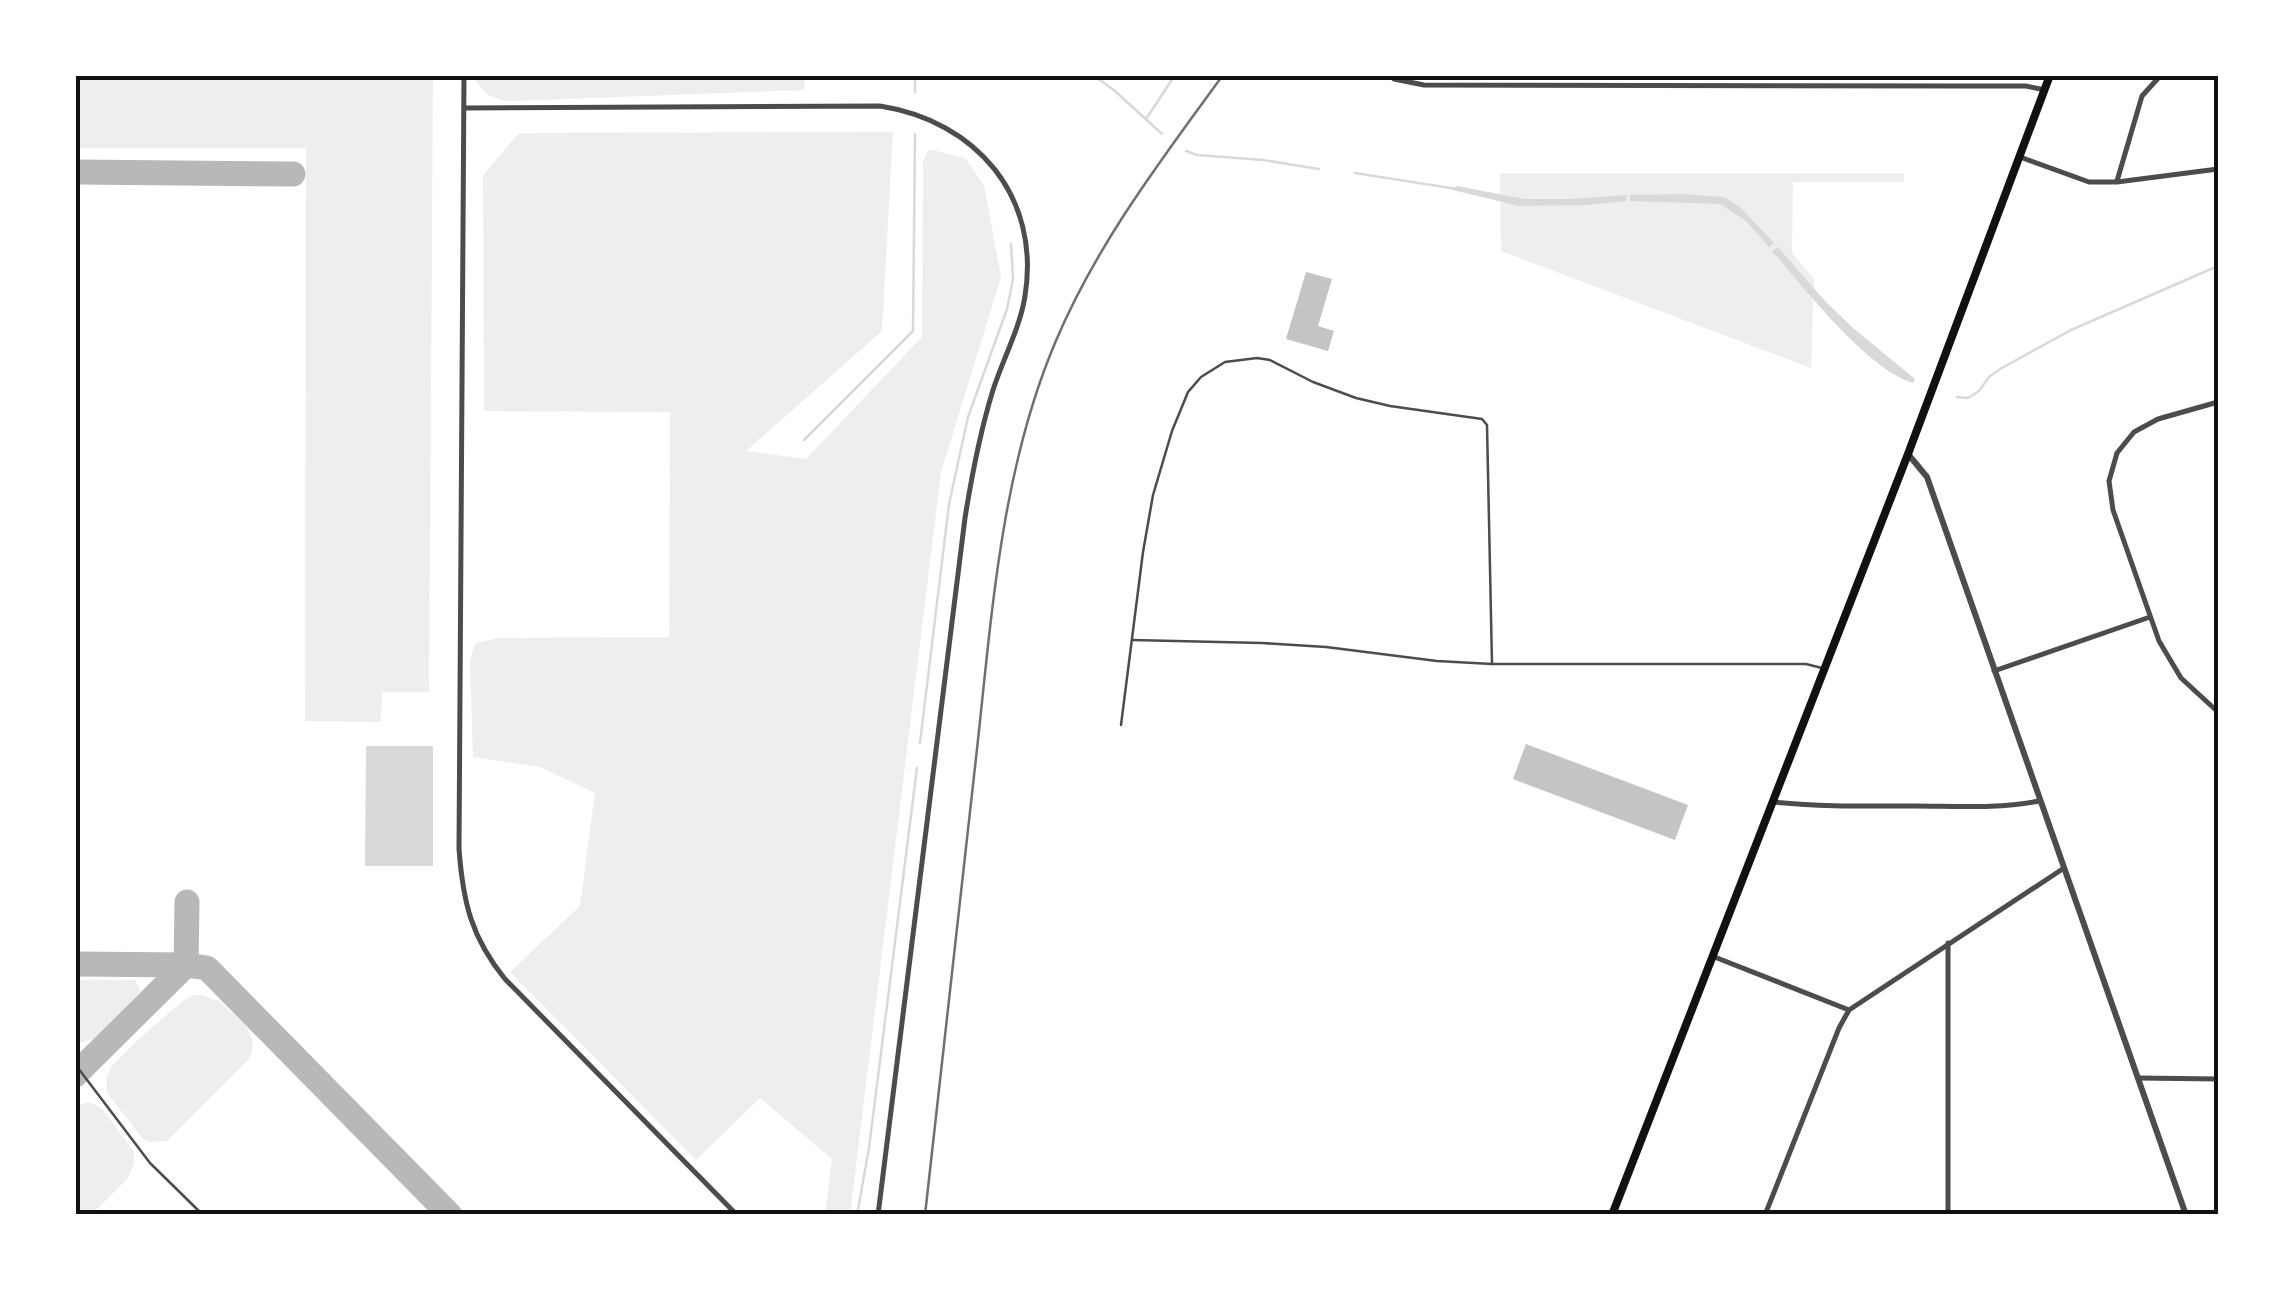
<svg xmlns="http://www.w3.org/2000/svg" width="2293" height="1290" viewBox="0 0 2293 1290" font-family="Jost,sans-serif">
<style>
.green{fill:#eee}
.water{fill:#d9d9d9}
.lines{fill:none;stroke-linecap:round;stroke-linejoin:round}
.stream{stroke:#d9d9d9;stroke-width:2.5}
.taxiway{stroke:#b8b8b8;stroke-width:25}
.building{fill:#c4c4c4}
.service{stroke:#4c4c4c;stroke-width:2.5}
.minor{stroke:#4c4c4c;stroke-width:5}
.tertiary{stroke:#4c4c4c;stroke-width:6}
.primary{stroke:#111;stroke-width:8}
.rail{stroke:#707070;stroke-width:2.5}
.neatline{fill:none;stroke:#111;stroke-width:4}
</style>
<rect width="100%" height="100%" fill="#fff"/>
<!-- green -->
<g class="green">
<polygon points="75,75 433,75 429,692 382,692 381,722 305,721 306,148 75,148"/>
<path d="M474 75H806L804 90 511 101C493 100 480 93 474 75Z"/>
<polygon points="893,132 882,331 746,451 806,459 922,337 923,161 929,149 965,158 984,185 1001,277 941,472 850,1215 825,1215 832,1159 760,1098 696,1160 510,972 580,906 595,793 540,767 473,757 470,660 475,644 496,638 669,637 670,412 484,411 483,175 519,133"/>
<polygon points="1500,173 1904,173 1904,182 1793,182 1792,253 1814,279 1811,368 1501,251"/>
<polygon points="75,980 135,980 141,991 93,1039 75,1044"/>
<path d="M194 995H203L216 1001 218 1000C236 1018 263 1032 249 1059L167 1141 149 1142 143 1139 107 1093 106 1079 111 1067 141 1037 184 1000Z"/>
<polygon points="89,1102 101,1108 133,1150 134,1155 134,1164 128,1178 91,1215 75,1215 75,1106"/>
</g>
<!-- water -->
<g class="water">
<polygon points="1457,186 1525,199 1570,199 1627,195 1626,201 1589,205 1519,206 1453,190"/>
<polygon points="1683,194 1724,197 1740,207 1774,243 1769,247 1746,221 1720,204 1630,201 1630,195"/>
<path d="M1778 247 1825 301 1853 328 1915 379 1913 383C1867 369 1805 289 1772 251Z"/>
<polygon points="366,746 433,746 433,866 365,866"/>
</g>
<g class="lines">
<!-- stream -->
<g class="stream">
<polyline points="1093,75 1115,91 1162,134"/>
<polyline points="915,92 915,75"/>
<polyline points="1146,119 1175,75"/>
<polyline points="1186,151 1197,155 1263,160 1319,169"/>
<polyline points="1355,173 1457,189"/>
<polyline points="1957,397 1968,398 1979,391 1989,377 2000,369 2071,330 2218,266"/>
<polyline points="804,440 913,331 915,134"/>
<polyline points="920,743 949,504 968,417 1007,309 1013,279 1011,244"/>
<polyline points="857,1215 869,1148 917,768"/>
</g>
<!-- taxiway -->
<g class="taxiway">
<polyline points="75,172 293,174"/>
<polyline points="75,964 186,965 187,902"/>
<polyline points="75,1075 186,965 207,968 450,1215"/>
</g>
</g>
<!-- building -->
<g class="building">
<polygon points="1306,272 1332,279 1318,326 1334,331 1328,351 1286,339"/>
<polygon points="1526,744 1688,805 1675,840 1513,779"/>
</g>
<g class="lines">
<!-- service -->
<g class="service">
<polyline points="1132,640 1262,643 1326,647 1437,661 1492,664 1806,664 1822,668"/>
<polyline points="1121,725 1143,552 1153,495 1172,431 1188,392 1201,377 1225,362 1257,358 1270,360 1313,382 1356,398 1390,406 1482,419 1487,425 1492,664"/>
<polyline points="75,1064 150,1163 203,1215"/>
</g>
<!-- minor -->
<g class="minor">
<path d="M464 75 459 849C463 902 471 937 505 979L737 1215"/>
<polyline points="1394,79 1424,85 1971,86 2026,86 2045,90"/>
<path d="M464 108 880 106C976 121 1041 196 1025 296 1020 328 1003 359 993 390 980 432 972 474 965 518L878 1215"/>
<polyline points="2020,157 2089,182 2117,182 2218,169"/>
<polyline points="2117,181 2142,96 2161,75"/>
<polyline points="2218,402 2158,419 2134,432 2117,453 2109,481 2113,510 2159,641 2181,678 2218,712"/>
<polyline points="1994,671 2150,617"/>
<path d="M1773 802C1820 807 1867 806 1914 806 1956 806 1998 809 2039 801"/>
<polyline points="1948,943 1948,1215"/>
<polyline points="1712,956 1849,1010"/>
<polyline points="2138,1078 2218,1079"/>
<polyline points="1765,1215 1839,1028 1849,1010 2064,868"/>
</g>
<!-- tertiary -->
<polyline class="tertiary" points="1908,454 1927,477 2186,1215"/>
<!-- primary -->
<polyline class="primary" points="1612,1215 1908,454 2050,75"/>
<!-- rail -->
<path class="rail" d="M925 1215C942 1060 960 905 977 749 992 613 1001 471 1055 343 1096 245 1161 160 1223 75"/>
</g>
<!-- border -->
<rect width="2293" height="1290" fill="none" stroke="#ffffff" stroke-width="155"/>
<rect x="78" y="78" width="2138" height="1134" class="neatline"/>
</svg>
